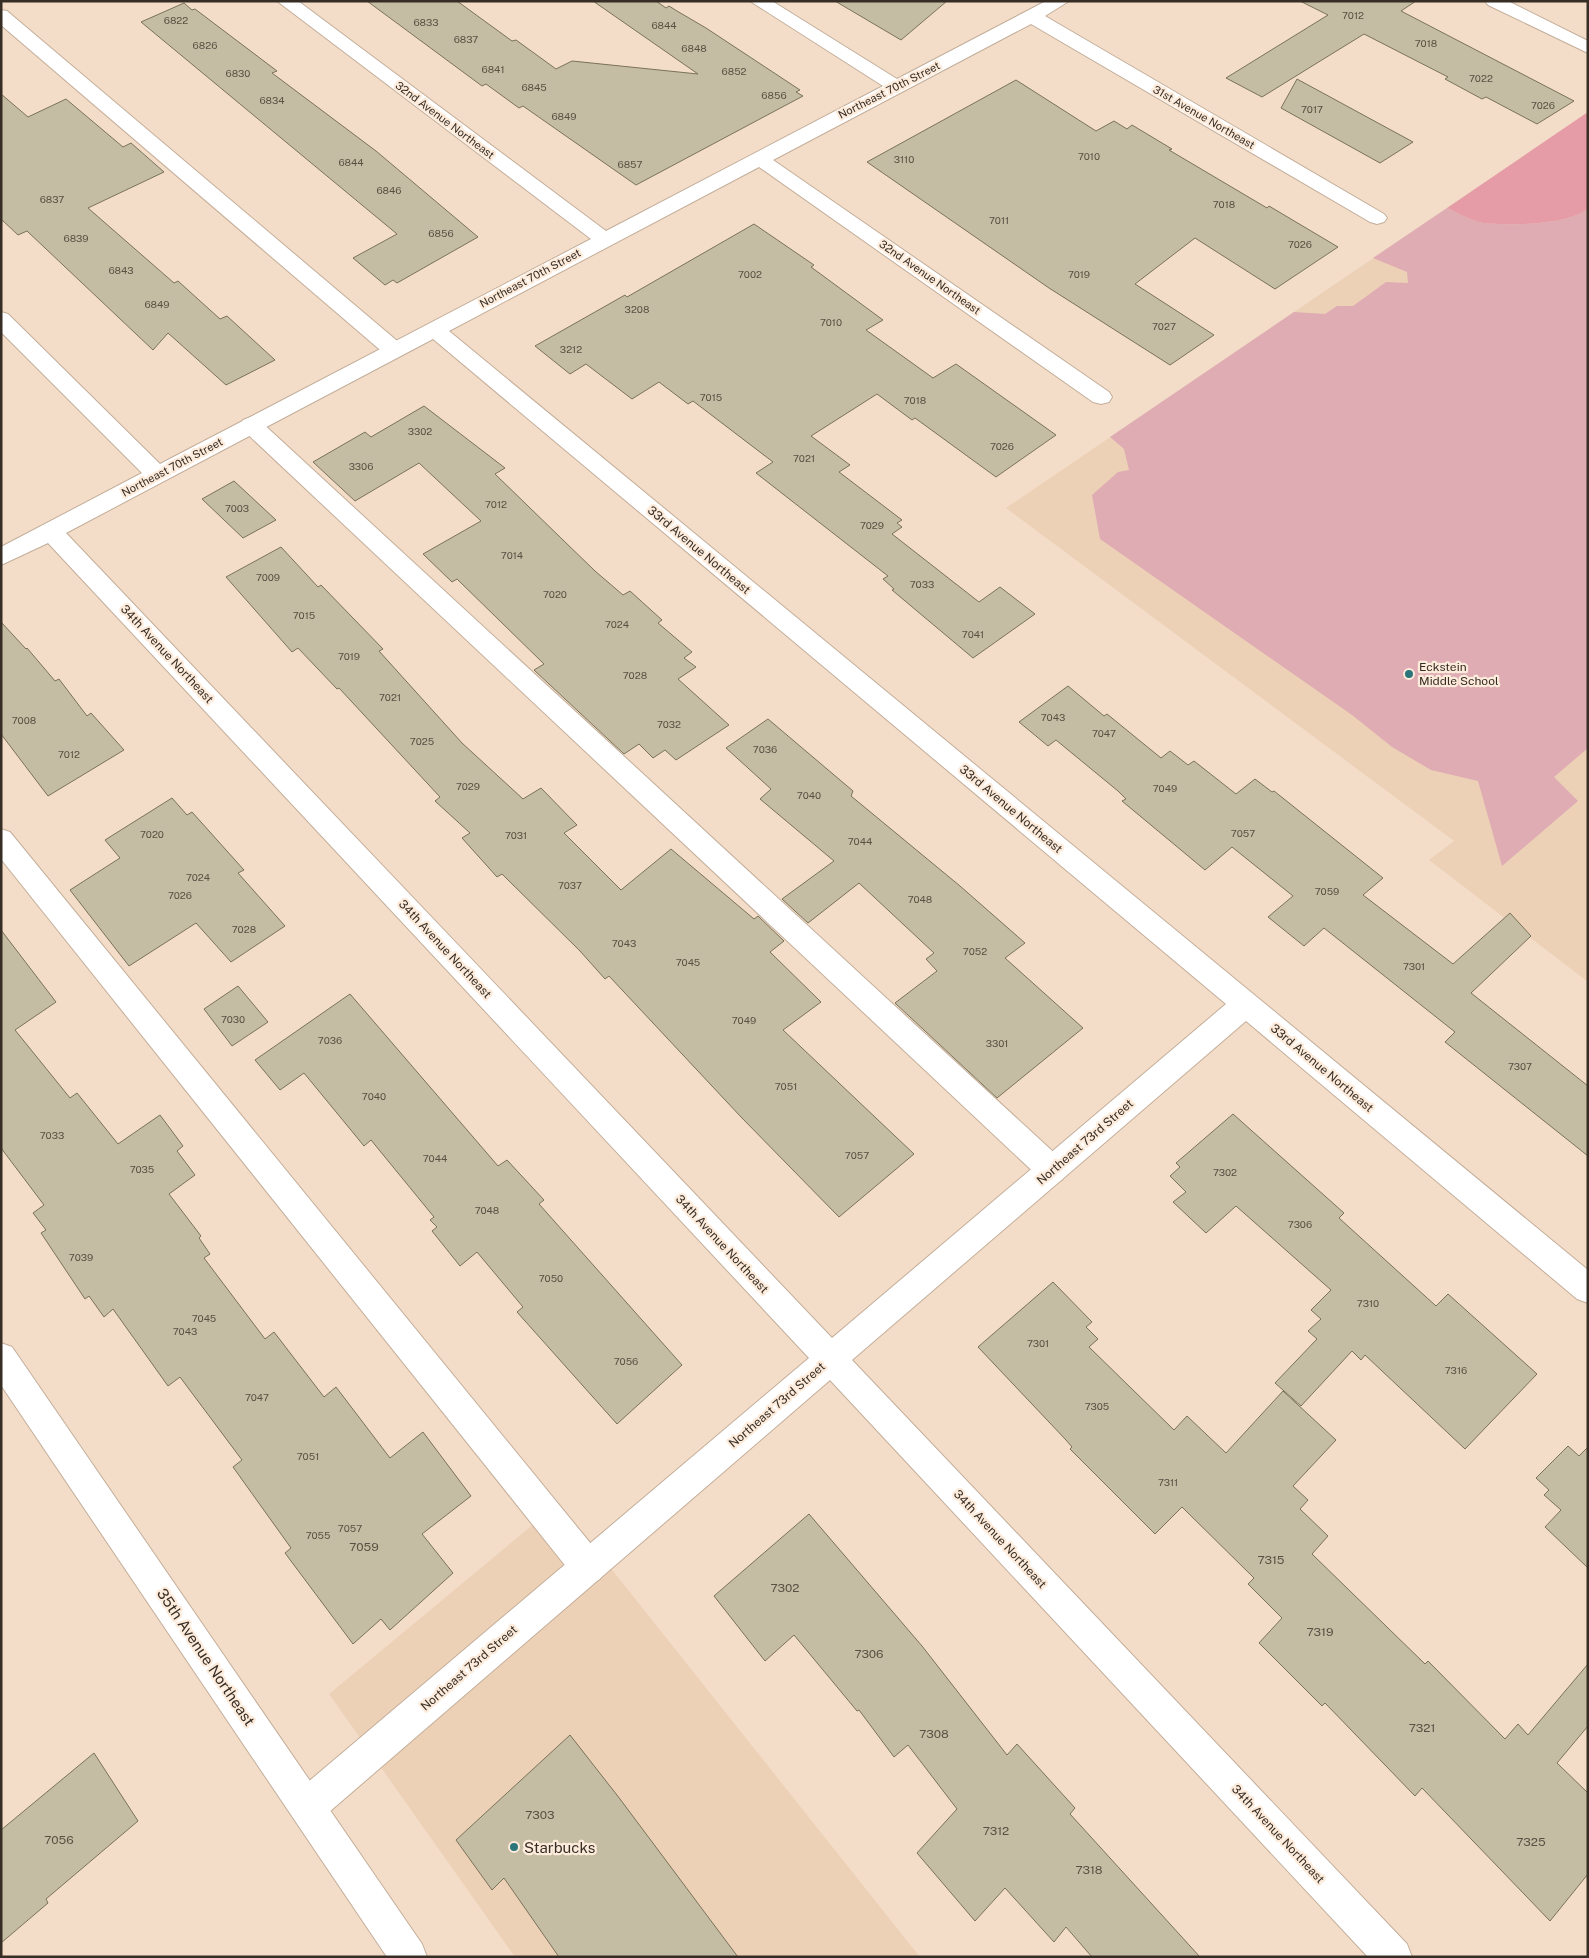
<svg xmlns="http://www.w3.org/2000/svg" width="1589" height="1958" viewBox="0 0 1589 1958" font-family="'Public Sans',sans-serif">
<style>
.built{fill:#edd1b7}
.green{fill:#deacb2}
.forest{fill:#e59ca7}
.building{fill:#c5bda3;stroke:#797259}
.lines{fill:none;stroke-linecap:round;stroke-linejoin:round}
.lane-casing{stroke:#c3ae9a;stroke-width:2}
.street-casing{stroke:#c3ae9a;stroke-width:2}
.secondary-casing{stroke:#c3ae9a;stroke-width:2}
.lane{fill:#fff;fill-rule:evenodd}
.street{fill:#fff;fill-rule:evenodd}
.secondary{fill:#fff;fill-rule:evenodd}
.poi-dot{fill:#2a747a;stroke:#fdebdb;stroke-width:2}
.labels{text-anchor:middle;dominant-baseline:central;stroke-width:4.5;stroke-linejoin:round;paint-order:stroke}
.number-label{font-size:10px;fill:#5a5144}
.far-street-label{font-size:11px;fill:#362d25;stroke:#fdebdb}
.street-label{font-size:12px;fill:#362d25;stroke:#fdebdb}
.poi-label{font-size:12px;fill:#362d25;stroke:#fdebdb;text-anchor:start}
.near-number-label{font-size:12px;fill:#5a5144}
.near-street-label{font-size:15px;fill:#362d25;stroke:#fdebdb}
.near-poi-label{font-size:15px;fill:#362d25;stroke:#fdebdb;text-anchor:start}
</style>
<rect width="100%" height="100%" fill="#f3ddc9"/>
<!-- built -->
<g class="built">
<polygon points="1588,112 1588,982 1429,860 1454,841 1006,508"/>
<polygon points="559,1503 920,1957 515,1957 329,1694"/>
</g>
<!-- green -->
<path class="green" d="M1447 208C1458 213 1472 221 1483 223 1507 226 1572 225 1588 208V748L1554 777 1578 801 1502 866 1478 781 1431 770 1392 747 1352 715 1100 539 1092 495 1118 472 1129 470 1124 449 1110 437 1294 312 1325 314 1337 306H1353L1386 282 1408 283 1407 272 1373 258Z"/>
<!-- forest -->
<path class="forest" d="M1588 112V208C1572 225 1507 226 1483 223 1472 221 1458 213 1447 208Z"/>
<!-- building -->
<g class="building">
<polygon points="367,1 457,1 512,41 516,40 556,69 572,61 698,74 593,1 656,1 666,8 669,6 677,11 706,28 800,90 796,92 803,96 636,185 523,106 519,108 486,84 482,86"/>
<polygon points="835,1 947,1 901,40"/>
<polygon points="1300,1 1416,1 1401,11 1574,101 1537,124 1486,97 1482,99 1445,79 1448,77 1364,34 1262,97 1226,78 1328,15"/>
<polygon points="184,3 192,10 195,9 277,71 272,73 376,151 478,237 397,283 393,280 385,285 353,258 397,234 141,22"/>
<polygon points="1297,79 1413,142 1380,163 1281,108"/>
<polygon points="1016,80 1096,131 1114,121 1127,129 1132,125 1172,149 1169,150 1267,208 1269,206 1338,247 1275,289 1195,238 1135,284 1214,335 1170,365 1049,288 867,162"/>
<polygon points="1,94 28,117 66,99 123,147 131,143 164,172 88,208 174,283 178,281 220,319 227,316 275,360 226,385 168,333 153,350 27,231 18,235 1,219"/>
<polygon points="754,224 814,265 811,267 883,320 866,330 933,378 956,364 1056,435 996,477 915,418 912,420 877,394 811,436 850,465 839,472 902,520 897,523 902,527 892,534 979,602 1000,587 1035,614 973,658 892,590 894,589 883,579 888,576 756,473 773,462 693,401 688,404 659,382 632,399 586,364 570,374 535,346 625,295 627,297"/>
<polygon points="424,406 505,468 495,474 595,571 623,595 630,591 662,620 658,623 692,652 684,658 696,667 678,679 729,725 676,760 665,750 653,758 639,744 624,754 534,670 544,664 457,579 452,582 423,554 481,521 419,463 355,501 313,462 365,432 371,437"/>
<polygon points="234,481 276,520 243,538 202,499"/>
<polygon points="281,547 318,587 321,585 383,649 379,651 462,743 523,799 541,788 577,825 564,833 621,890 671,849 754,919 758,916 784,941 770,952 821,1002 783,1030 914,1154 839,1217 741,1117 609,976 605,979 580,951 502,874 497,877 462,838 470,833 435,801 440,797 339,688 337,689 298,648 292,652 226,577"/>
<polygon points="1,622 26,649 27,648 55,681 59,679 87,716 91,713 124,750 48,796 1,734"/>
<polygon points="1068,686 1104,716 1107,714 1161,758 1170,751 1188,765 1194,761 1236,794 1255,779 1272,792 1274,791 1383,878 1363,895 1453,964 1510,913 1531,936 1471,993 1588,1086 1588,1156 1445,1042 1455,1032 1324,928 1304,946 1268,917 1293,896 1232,847 1205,870 1122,801 1126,799 1118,791 1056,740 1048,746 1019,722"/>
<polygon points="768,719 853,791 851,796 960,886 1025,943 1005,958 1083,1028 997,1098 895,1003 937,971 926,959 934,953 859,883 808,923 782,899 834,861 760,799 771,789 726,748"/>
<polygon points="172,798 187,815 192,812 244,870 238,873 285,926 231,962 196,923 129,966 70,890 120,858 105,840"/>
<polygon points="1,930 56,1002 15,1030 70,1098 77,1093 118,1144 160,1115 183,1146 177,1151 195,1175 169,1194 201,1236 199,1238 210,1254 204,1258 265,1339 274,1332 324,1397 336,1387 390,1458 423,1432 471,1496 422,1534 453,1573 390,1630 381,1619 353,1644 285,1553 291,1548 233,1467 242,1460 180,1377 168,1386 113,1309 104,1317 89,1296 85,1299 41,1233 46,1230 33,1213 44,1205 1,1148"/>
<polygon points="238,986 268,1022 232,1046 204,1009"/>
<polygon points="350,994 498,1166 507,1160 544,1200 539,1204 682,1365 617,1424 517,1312 523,1307 477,1252 460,1266 432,1231 437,1227 430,1220 434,1217 371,1140 364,1146 304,1073 280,1090 255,1060"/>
<polygon points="1233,1114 1344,1213 1339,1218 1436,1306 1448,1294 1537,1374 1465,1449 1365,1355 1361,1360 1352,1351 1301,1406 1275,1383 1317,1339 1308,1331 1321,1319 1311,1310 1331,1290 1236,1206 1206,1233 1173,1202 1186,1192 1170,1176 1180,1167 1176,1163"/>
<polygon points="1053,1282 1092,1322 1086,1327 1098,1339 1089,1347 1174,1430 1187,1416 1226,1453 1283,1391 1336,1440 1293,1486 1308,1500 1300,1509 1328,1536 1312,1554 1425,1664 1428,1661 1505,1739 1518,1724 1528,1735 1588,1664 1588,1726 1557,1763 1588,1793 1588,1874 1550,1921 1422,1788 1415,1796 1325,1703 1322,1706 1259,1643 1282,1618 1248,1584 1254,1578 1182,1507 1155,1534 1070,1449 1072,1447 1066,1440 978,1347"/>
<polygon points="1568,1446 1579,1456 1588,1447 1588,1568 1545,1527 1561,1510 1544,1495 1549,1490 1536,1478"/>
<polygon points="809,1514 922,1646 1007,1755 1017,1744 1075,1808 1070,1814 1200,1957 1092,1957 1066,1927 1054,1942 1005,1888 975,1921 917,1853 957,1809 908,1745 894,1757 859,1710 857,1711 794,1635 765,1661 714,1596"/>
<polygon points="570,1735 620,1799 738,1957 559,1957 504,1878 492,1890 456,1840"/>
<polygon points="94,1753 138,1821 46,1899 48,1903 1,1943 1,1830"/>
</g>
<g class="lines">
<!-- lane casing -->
<g class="lane-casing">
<g id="lane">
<polygon points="1,10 7,11 402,345 405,350 402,355 394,357 386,355 1,25"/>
<polygon points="251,417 259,420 1062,1160 1067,1170 1062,1180 1052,1183 1042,1180 243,430 240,425 243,420"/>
<polygon points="1,829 10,832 600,1555 605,1567 600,1579 588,1584 576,1579 1,859"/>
</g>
</g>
<!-- street casing -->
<g class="street-casing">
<g id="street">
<path d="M277 1H298L606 231 883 86 750 1H772L897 79 1046 1H1069L1045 16 1384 214 1387 218 1384 222 1377 224 1370 222 1031 24 773 160 1109 392 1112 397 1109 402 1101 404 1093 402 759 167 449 331 1588 1270V1303L1577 1299 1246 1021 852 1360 1407 1944 1412 1957H1368L830 1380 321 1819 308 1824 295 1819 290 1806 295 1793 809 1358 48 543 1 565V547L142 473 1 332V312L8 314 160 464 591 239ZM433 339 1226 1004 832 1338 66 533Z"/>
<polygon points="1485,1 1508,1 1588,41 1588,53 1488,5"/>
</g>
</g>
<!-- secondary casing -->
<g class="secondary-casing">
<polygon id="secondary" points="1,1343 12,1347 422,1944 427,1957 387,1957 1,1385"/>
</g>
<!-- lane -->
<use href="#lane" class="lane"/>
<!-- street -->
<use href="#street" class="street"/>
<!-- secondary -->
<use href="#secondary" class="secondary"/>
</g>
<!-- markers -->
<g class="poi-dot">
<circle cx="1409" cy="674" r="5"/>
<circle cx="514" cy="1847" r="5"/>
</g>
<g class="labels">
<!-- number labels -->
<g class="number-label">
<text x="1353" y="15">7012</text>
<text x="176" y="20">6822</text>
<text x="426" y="22">6833</text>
<text x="664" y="25">6844</text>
<text x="466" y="39">6837</text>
<text x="1426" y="43">7018</text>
<text x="205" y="45">6826</text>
<text x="694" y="48">6848</text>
<text x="493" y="69">6841</text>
<text x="734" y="71">6852</text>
<text x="238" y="73">6830</text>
<text x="1481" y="78">7022</text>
<text x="534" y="87">6845</text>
<text x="774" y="95">6856</text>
<text x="272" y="100">6834</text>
<text x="1543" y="105">7026</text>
<text x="1312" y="109">7017</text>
<text x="564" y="116">6849</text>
<text x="1089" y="156">7010</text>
<text x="904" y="159">3110</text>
<text x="351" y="162">6844</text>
<text x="630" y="164">6857</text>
<text x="389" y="190">6846</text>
<text x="52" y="199">6837</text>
<text x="1224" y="204">7018</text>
<text x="999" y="220">7011</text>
<text x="441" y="233">6856</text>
<text x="76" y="238">6839</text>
<text x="1300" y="244">7026</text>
<text x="121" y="270">6843</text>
<text x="750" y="274">7002</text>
<text x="1079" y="274">7019</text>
<text x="157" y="304">6849</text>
<text x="637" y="309">3208</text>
<text x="831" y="322">7010</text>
<text x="1164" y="326">7027</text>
<text x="571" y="349">3212</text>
<text x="711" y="397">7015</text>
<text x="915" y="400">7018</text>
<text x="420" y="431">3302</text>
<text x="1002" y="446">7026</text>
<text x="804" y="458">7021</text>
<text x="361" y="466">3306</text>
<text x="496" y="504">7012</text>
<text x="237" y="508">7003</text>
<text x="872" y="525">7029</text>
<text x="512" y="555">7014</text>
<text x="268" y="577">7009</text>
<text x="922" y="584">7033</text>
<text x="555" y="594">7020</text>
<text x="304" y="615">7015</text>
<text x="617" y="624">7024</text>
<text x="973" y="634">7041</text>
<text x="349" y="656">7019</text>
<text x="635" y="675">7028</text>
<text x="390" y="697">7021</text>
<text x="1053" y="717">7043</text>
<text x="24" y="720">7008</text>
<text x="669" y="724">7032</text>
<text x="1104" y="733">7047</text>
<text x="422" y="741">7025</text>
<text x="765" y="749">7036</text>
<text x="69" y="754">7012</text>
<text x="468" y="786">7029</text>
<text x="1165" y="788">7049</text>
<text x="809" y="795">7040</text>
<text x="1243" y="833">7057</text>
<text x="152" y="834">7020</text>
<text x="516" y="835">7031</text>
<text x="860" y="841">7044</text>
<text x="198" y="877">7024</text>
<text x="570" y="885">7037</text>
<text x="1327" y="891">7059</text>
<text x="180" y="895">7026</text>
<text x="920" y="899">7048</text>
<text x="244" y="929">7028</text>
<text x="624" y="943">7043</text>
<text x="975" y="951">7052</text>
<text x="688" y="962">7045</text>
<text x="1414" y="966">7301</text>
<text x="233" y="1019">7030</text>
<text x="744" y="1020">7049</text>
<text x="330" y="1040">7036</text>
<text x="997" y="1043">3301</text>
<text x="1520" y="1066">7307</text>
<text x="786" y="1086">7051</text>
<text x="374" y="1096">7040</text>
<text x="52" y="1135">7033</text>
<text x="857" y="1155">7057</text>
<text x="435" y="1158">7044</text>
<text x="142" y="1169">7035</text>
<text x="1225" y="1172">7302</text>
<text x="487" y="1210">7048</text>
<text x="1300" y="1224">7306</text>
<text x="81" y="1257">7039</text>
<text x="551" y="1278">7050</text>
<text x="1368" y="1303">7310</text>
<text x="204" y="1318">7045</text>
<text x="185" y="1331">7043</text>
<text x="1038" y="1343">7301</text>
<text x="626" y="1361">7056</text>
<text x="1456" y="1370">7316</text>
<text x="257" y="1397">7047</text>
<text x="1097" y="1406">7305</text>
<text x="308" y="1456">7051</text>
<text x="1168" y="1482">7311</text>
<text x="350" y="1528">7057</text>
<text x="318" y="1535">7055</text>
</g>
<!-- far-street labels -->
<g class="far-street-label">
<text transform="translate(889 90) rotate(-27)">Northeast 70th Street</text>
<text transform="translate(1204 117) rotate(30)">31st Avenue Northeast</text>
<text transform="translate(445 120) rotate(37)">32nd Avenue Northeast</text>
<text transform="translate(930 277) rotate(35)">32nd Avenue Northeast</text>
<text transform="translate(530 278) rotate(-28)">Northeast 70th Street</text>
<text transform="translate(172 467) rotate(-28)">Northeast 70th Street</text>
</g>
<!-- street labels -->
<g class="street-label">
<text transform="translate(699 550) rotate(40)">33rd Avenue Northeast</text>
<text transform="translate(167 654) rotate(47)">34th Avenue Northeast</text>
<text transform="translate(1011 809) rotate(40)">33rd Avenue Northeast</text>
<text transform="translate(445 949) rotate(47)">34th Avenue Northeast</text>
<text transform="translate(1322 1068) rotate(40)">33rd Avenue Northeast</text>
<text transform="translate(1085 1142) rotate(-41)">Northeast 73rd Street</text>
<text transform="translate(722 1244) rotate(47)">34th Avenue Northeast</text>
<text transform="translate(777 1405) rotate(-41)">Northeast 73rd Street</text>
<text transform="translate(1000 1539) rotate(47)">34th Avenue Northeast</text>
<text transform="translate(469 1668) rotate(-41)">Northeast 73rd Street</text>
<text transform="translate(1278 1834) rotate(47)">34th Avenue Northeast</text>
</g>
<!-- poi labels -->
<g class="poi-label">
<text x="1419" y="667">Eckstein<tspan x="1419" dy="14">Middle School</tspan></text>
</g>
<!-- near-number labels -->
<g class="near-number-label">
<text x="364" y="1547">7059</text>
<text x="1271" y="1560">7315</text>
<text x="785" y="1588">7302</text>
<text x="1320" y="1632">7319</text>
<text x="869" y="1654">7306</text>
<text x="1422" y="1728">7321</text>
<text x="934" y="1734">7308</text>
<text x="540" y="1815">7303</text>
<text x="996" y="1831">7312</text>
<text x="59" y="1840">7056</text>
<text x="1531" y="1842">7325</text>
<text x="1089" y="1870">7318</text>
</g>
<!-- near-street labels -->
<g class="near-street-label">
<text transform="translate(206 1657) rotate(56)">35th Avenue Northeast</text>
</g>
<!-- near-poi labels -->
<g class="near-poi-label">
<text x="524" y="1847">Starbucks</text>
</g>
</g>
<!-- border -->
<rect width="1589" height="1958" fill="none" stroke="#362d25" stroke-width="5"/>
</svg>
